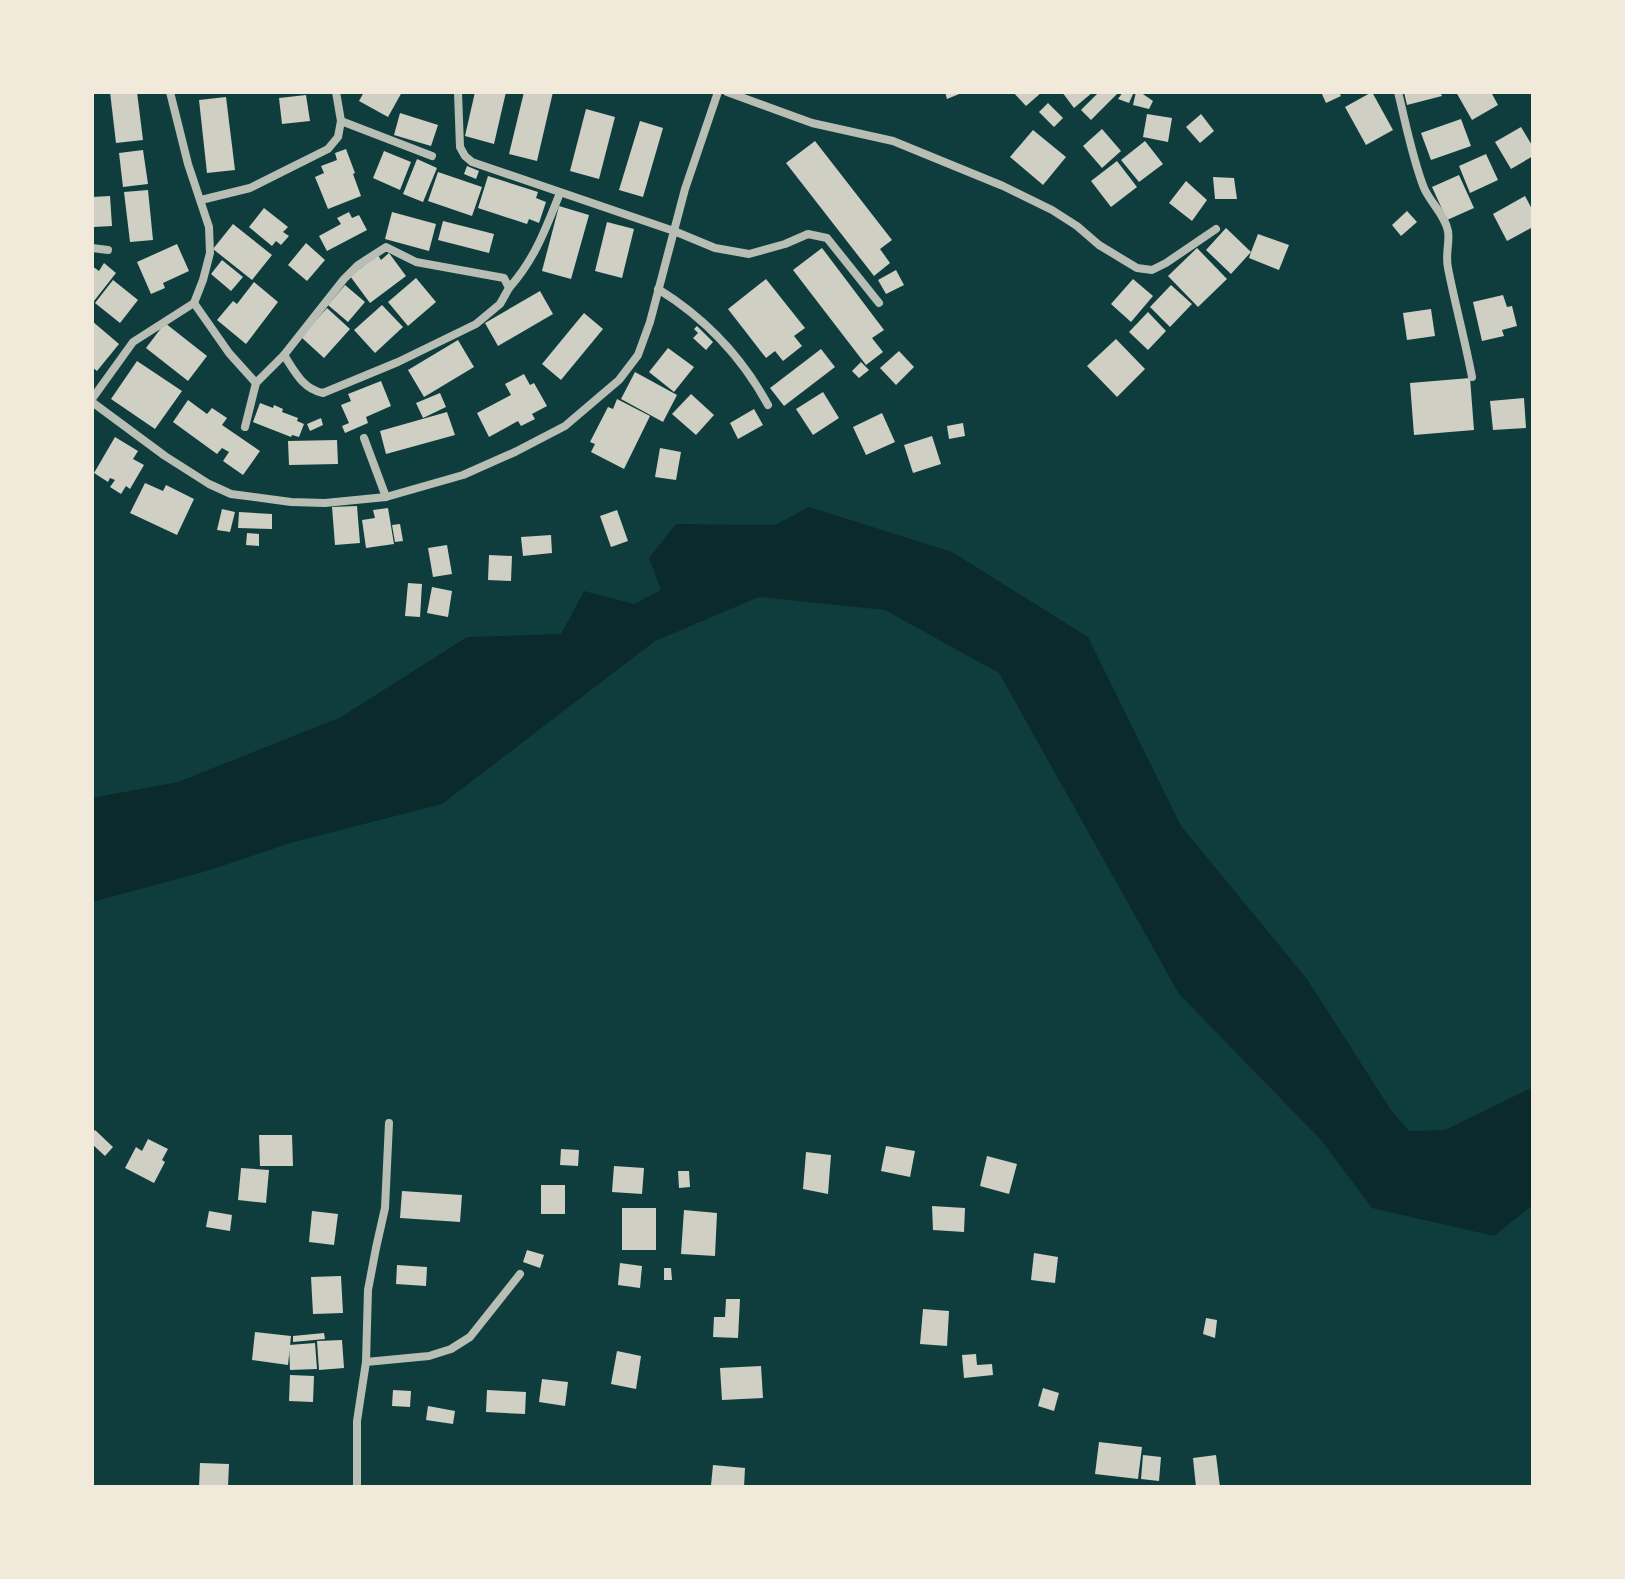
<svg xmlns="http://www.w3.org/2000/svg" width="1625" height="1579" viewBox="0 0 1625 1579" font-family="Overpass,sans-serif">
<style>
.water{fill:#0a2a2b}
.building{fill:#cfcfc3}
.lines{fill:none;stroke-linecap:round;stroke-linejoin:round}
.minor{stroke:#b8beb3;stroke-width:8}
</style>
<rect width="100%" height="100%" fill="#0f3d3e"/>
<!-- water -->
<polygon class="water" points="809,507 952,552 1088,637 1181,826 1307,979 1391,1110 1409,1131 1445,1130 1533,1087 1533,1205 1494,1236 1372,1208 1321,1140 1179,994 999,673 885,610 759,597 655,641 442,804 290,843 207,871 92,902 92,798 178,782 341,717 467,637 561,634 584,591 634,604 661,590 649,558 676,524 775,525"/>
<!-- building -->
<g class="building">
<polygon points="110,92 137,92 143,140 116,143"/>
<polygon points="364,92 402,92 388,117 359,101"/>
<polygon points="475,92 506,92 494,144 465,136"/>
<polygon points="524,92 553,92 537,161 509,154"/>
<polygon points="945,92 964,92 947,99"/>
<polygon points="1013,92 1042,92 1026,106"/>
<polygon points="1062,92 1093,92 1074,108"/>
<polygon points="1099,92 1119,92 1091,120 1081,110"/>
<polygon points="1123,92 1133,94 1129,103 1118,99"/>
<polygon points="1136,92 1140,92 1153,101 1149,109 1133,105"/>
<polygon points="1321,92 1339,92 1341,96 1326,103"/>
<polygon points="1372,92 1393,130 1366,145 1345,107"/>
<polygon points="1404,92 1440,92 1442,96 1407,105"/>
<polygon points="1456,92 1491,92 1498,105 1472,120"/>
<polygon points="306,95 310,121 282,124 279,98"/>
<polygon points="226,97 235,170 207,173 199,100"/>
<polygon points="1048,103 1063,118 1054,127 1039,112"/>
<polygon points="586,109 615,117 599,179 570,171"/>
<polygon points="400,113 438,125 431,146 394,135"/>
<polygon points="1147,114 1172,118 1168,142 1143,137"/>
<polygon points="1201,114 1214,131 1200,143 1186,127"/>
<polygon points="1461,119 1471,146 1431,160 1421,133"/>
<polygon points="640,121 663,128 643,197 619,190"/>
<polygon points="1521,127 1533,147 1533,156 1511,169 1495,142"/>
<polygon points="1102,129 1121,151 1102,168 1083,146"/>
<polygon points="1033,130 1066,157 1043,185 1010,157"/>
<polygon points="815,141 892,240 880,249 890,263 874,276 786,163"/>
<polygon points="1145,141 1163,164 1139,182 1121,160"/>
<polygon points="346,149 355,173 353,174 361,196 328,209 315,177 324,173 321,166 337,160 335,153"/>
<polygon points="143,150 148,184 123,187 119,153"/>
<polygon points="384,151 411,162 400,190 373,178"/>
<polygon points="1486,154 1498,180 1470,193 1459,166"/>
<polygon points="417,159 437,168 423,202 403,194"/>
<polygon points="1117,161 1137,187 1111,207 1091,181"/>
<polygon points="467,166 479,171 476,179 464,174"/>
<polygon points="438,172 482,187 472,216 428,201"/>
<polygon points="1459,175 1474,208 1447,220 1432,187"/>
<polygon points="488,176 538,192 536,198 546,202 539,223 529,219 527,224 478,208"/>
<polygon points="1213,177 1234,178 1237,199 1215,199"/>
<polygon points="1186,181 1207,200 1192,221 1169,203"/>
<polygon points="148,190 153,240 130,242 124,192"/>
<polygon points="110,196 112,226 94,227 92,197"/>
<polygon points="1525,196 1533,211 1533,227 1507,241 1493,214"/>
<polygon points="559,206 589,215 571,279 542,271"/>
<polygon points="264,208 288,227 283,232 289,236 281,245 276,241 272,246 249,227"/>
<polygon points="1407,211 1417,222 1401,236 1392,225"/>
<polygon points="349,212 352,218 359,215 367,230 327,251 319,236 341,224 337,218"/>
<polygon points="392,212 436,224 429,251 385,239"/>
<polygon points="443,221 494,234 489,253 438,240"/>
<polygon points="607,222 634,229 622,278 595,271"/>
<polygon points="233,224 272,255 252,280 213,249"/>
<polygon points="1226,228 1251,252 1258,234 1289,245 1279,270 1249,258 1251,252 1231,274 1206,250"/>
<polygon points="306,243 325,260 307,281 288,265"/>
<polygon points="177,244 189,271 163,283 165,288 151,294 137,262"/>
<polygon points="822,248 884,330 872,338 883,352 866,365 793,270"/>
<polygon points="1197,248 1227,279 1198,307 1168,276"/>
<polygon points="389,253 406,276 370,303 350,276 378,255 381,260"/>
<polygon points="222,260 243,277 231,291 211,274"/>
<polygon points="104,263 116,273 94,301 92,299 92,266 99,271"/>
<polygon points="896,270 904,285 886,294 878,280"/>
<polygon points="416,278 436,302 408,326 388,302"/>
<polygon points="766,279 805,328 794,336 802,346 783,361 775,351 766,358 728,309"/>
<polygon points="1133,279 1153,296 1131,322 1111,304"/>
<polygon points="113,280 138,300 120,323 95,303"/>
<polygon points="254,282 278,302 246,344 217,320 233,301 237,304"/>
<polygon points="345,285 365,302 348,322 328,305"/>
<polygon points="1171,285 1192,304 1170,327 1150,307"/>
<polygon points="540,291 553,314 498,346 485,323"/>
<polygon points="1503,295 1507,307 1512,306 1517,326 1502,330 1504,336 1482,341 1473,302"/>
<polygon points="382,305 403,327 375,353 354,330"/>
<polygon points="327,308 350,329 324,358 301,337"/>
<polygon points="1431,309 1435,336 1407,340 1403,313"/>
<polygon points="1148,312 1166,331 1148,350 1129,332"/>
<polygon points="584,313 603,329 561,380 542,364"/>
<polygon points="92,321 119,344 97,371 92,367"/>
<polygon points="165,323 207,356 188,381 146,348"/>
<polygon points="697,326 713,342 706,350 693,338 698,333 694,329"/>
<polygon points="1116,339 1145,369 1117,397 1087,366"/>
<polygon points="458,340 474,367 424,397 408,370"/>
<polygon points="668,348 694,367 674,392 649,372"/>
<polygon points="821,349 835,367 784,406 770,388"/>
<polygon points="899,351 914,367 896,385 880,368"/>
<polygon points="137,361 182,391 155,429 111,399"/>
<polygon points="861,362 869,370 859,378 852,371"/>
<polygon points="635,372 677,395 663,422 621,399"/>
<polygon points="524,374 530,385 534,383 547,406 532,414 535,419 521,426 518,421 489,437 477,413 511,395 505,384"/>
<polygon points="1470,378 1474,430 1414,435 1410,383"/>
<polygon points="381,381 391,406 366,417 368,423 345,433 342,426 349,423 341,405 351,401 348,394"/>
<polygon points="823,392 839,418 813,435 796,409"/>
<polygon points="440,393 446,407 423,418 416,403"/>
<polygon points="691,394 714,415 696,435 672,414"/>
<polygon points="1524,398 1526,428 1493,430 1490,401"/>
<polygon points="617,399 650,416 624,469 591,452 595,444 590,442 608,407 613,409"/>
<polygon points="188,400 207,414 212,408 227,418 222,425 260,451 243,475 223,461 229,452 222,448 217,454 173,422"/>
<polygon points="260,403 273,408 274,405 283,409 282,412 298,418 297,421 304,424 299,437 292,435 291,437 253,422"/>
<polygon points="754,409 763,425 738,439 730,423"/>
<polygon points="447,412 455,435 386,454 380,431"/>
<polygon points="882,413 895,442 866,455 853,427"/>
<polygon points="321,418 323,425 310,431 307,424"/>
<polygon points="963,423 965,436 949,439 947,426"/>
<polygon points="932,436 941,464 913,473 904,445"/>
<polygon points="115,437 138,451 133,459 144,465 130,489 126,486 121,494 110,487 115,480 110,478 108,482 94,473"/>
<polygon points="337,440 338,464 289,465 288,441"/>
<polygon points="660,448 681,452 676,480 655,477"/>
<polygon points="145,483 163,491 166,485 194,499 177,535 130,513"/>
<polygon points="357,506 360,543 335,545 332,507"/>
<polygon points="388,508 394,544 366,548 362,520 375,518 373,510"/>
<polygon points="222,509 235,512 230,532 217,530"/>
<polygon points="617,510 628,541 611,547 600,516"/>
<polygon points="239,512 272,514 272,529 238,528"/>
<polygon points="400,524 403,541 395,542 392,525"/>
<polygon points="247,533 259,534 259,546 246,545"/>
<polygon points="551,535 552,553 523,556 521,537"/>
<polygon points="447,545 452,574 433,577 428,548"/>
<polygon points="489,555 512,556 511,581 488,580"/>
<polygon points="408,583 422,584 420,617 405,616"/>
<polygon points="432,587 452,591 448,617 427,613"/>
<polygon points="95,1130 113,1147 105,1156 92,1144 92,1133"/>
<polygon points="259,1135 292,1135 293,1166 260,1166"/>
<polygon points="148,1139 168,1149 162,1160 165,1162 154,1183 125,1168 136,1147 142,1151"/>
<polygon points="886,1146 915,1151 910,1177 881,1171"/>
<polygon points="561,1149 579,1150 578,1166 560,1165"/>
<polygon points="806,1152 831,1155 828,1194 803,1189"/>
<polygon points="987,1156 1017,1164 1009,1194 980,1186"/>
<polygon points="614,1166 644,1168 642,1194 612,1192"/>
<polygon points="241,1168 269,1170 266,1203 238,1200"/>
<polygon points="678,1171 689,1171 690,1187 679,1188"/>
<rect x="541" y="1185" width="24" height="29"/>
<polygon points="402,1191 462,1195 460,1222 400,1218"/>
<polygon points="932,1206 965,1208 964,1232 933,1230"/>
<rect x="622" y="1208" width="34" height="42"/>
<polygon points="684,1210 717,1213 715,1256 681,1254"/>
<polygon points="209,1211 232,1215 230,1231 206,1227"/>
<polygon points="312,1211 338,1214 334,1245 309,1242"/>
<polygon points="527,1250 544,1255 540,1268 523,1262"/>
<polygon points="1034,1253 1058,1257 1055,1283 1031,1280"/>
<polygon points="620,1263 642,1266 640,1288 618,1285"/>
<polygon points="397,1265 427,1267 426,1286 396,1284"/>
<polygon points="664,1268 671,1268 672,1280 664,1280"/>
<polygon points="341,1276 343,1313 313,1314 311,1277"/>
<polygon points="726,1299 740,1299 738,1338 713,1337 714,1317 725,1317"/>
<polygon points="923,1309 949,1311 947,1346 920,1344"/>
<polygon points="1206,1318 1217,1320 1215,1338 1203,1334"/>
<polygon points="255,1332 291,1336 288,1365 252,1360"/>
<polygon points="324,1333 325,1339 293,1342 293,1336"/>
<polygon points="342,1340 344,1368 319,1370 317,1341"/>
<polygon points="315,1343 317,1369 290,1370 289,1345"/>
<polygon points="617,1351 641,1356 636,1389 611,1384"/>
<polygon points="976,1354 977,1365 992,1364 993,1375 964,1378 962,1355"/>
<polygon points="761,1366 763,1398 722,1400 720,1368"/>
<polygon points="290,1375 314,1376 313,1402 289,1401"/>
<polygon points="542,1379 568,1382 565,1406 539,1402"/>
<polygon points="1043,1388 1059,1393 1054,1411 1038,1406"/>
<polygon points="393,1390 411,1391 410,1407 392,1406"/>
<polygon points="487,1390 526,1392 525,1414 486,1412"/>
<polygon points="428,1406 455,1411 453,1424 426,1420"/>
<polygon points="1099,1442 1142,1447 1138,1479 1095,1474"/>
<polygon points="1143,1455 1161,1457 1159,1481 1141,1479"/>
<polygon points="1216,1455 1220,1487 1196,1487 1193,1458"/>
<polygon points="200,1463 229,1464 228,1487 199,1487"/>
<polygon points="713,1465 745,1468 744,1487 711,1485"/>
</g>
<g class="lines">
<!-- minor -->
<g class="minor">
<polyline points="170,92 188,164 209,227 210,253 203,280 194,303"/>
<polyline points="458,92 460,147 465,156 472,162 674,231 715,248 749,254 785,244 808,234 827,238 879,303"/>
<polyline points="727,92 812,123 893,141 1003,186 1052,210 1077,226 1099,245 1137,268 1152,270 1166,263 1216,229"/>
<path d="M1398 92C1406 124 1412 157 1424 188 1430 202 1445 215 1448 231 1450 242 1445 254 1448 268 1455 304 1465 340 1472 377"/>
<polyline points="341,121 432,156"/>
<polyline points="201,200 250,188 328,149 338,137 341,121 336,92"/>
<path d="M386 247 416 262 504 278 509 288 500 304 476 324 398 362 323 393C303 389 295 372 284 355L344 279 358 265Z"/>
<polyline points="92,248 108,250"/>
<path d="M509 288C535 259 546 228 560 193"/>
<path d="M658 289C705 318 742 357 768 405"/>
<polyline points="256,383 284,355"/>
<polyline points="92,399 133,342 194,303 229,353 256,383 245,427"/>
<polyline points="92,402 165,456 209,484 231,494 291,502 325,503 386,497 463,475 515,452 565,426 619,380 638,355 650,322 685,189 718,92"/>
<polyline points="364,438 386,497"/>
<polyline points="366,1362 429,1356 451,1349 470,1337 520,1274"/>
<polyline points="357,1487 357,1421 366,1362 368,1290 376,1248 385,1208 389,1123"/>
</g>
</g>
<!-- border -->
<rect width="1625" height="1579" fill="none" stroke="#f1e9da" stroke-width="188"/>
</svg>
